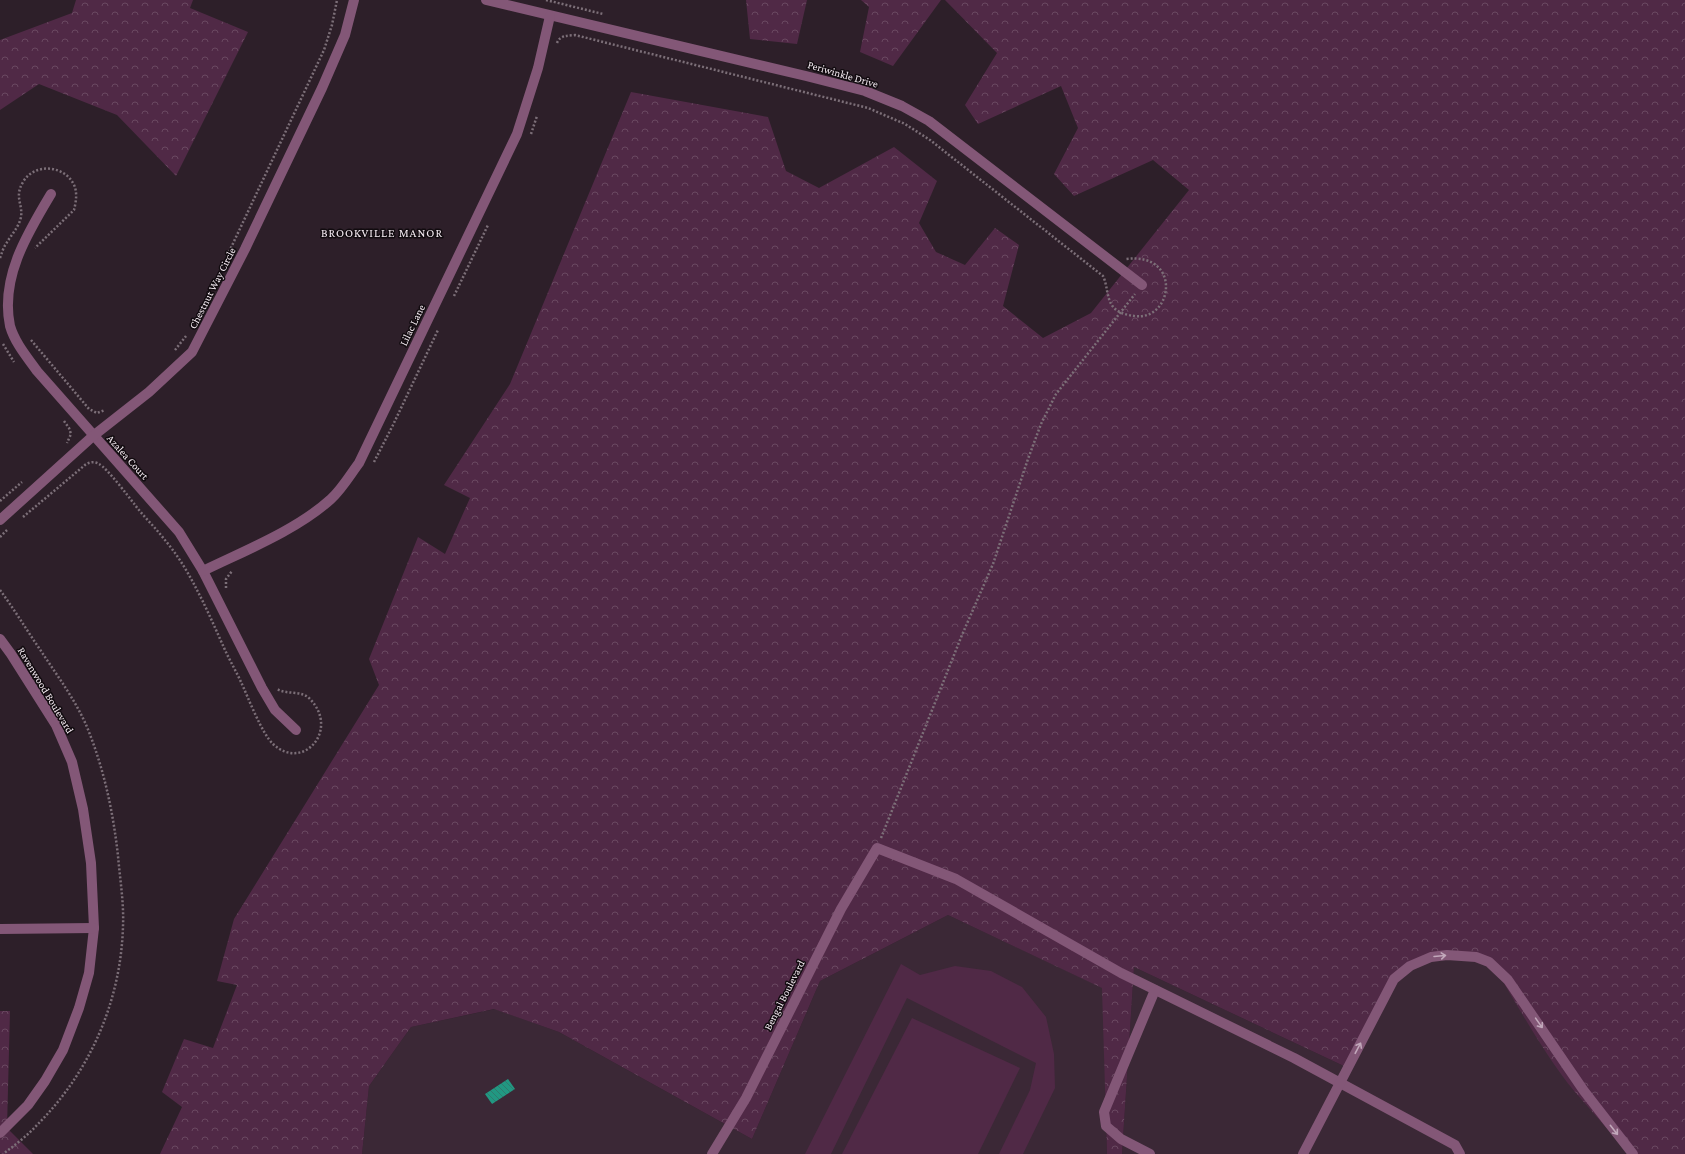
<svg xmlns="http://www.w3.org/2000/svg" width="1685" height="1154" viewBox="0 0 1685 1154" font-family="'Crimson Pro',serif">
<style>
.built{fill:#3b2836}
.green{fill:#502946}
.forest{fill:url(#forest-crowns)}
.building{fill:url(#building-back-hatch)}
.lines{fill:none;stroke-linecap:round;stroke-linejoin:round}
.path{stroke:#7c6f78;stroke-width:2.5;stroke-dasharray:2 2;stroke-linecap:butt}
.minor{stroke:#835777;stroke-width:10}
.oneway{stroke:#c2a8bb}
.labels{text-anchor:middle;dominant-baseline:central;stroke-width:3;stroke-linejoin:round;paint-order:stroke}
.street-label{font-size:11px;fill:#f5ebf2;stroke:#110b0f}
.neighbourhood-label{font-size:12px;letter-spacing:1px;fill:#f5ebf2;stroke:#110b0f}
</style>
<defs>
<pattern id="forest-crowns" width="20" height="18" patternUnits="userSpaceOnUse"><rect width="20" height="18" fill="#502946"/><path d="M2 6a3 3 0 1 1 6 0M12 15a3 3 0 1 1 6 0" fill="none" stroke="#6a4861"/></pattern>
<pattern id="building-back-hatch" width="6" height="6" patternUnits="userSpaceOnUse"><rect width="6" height="6" fill="#219882"/><path d="M-1 5l2 2M0 0l6 6M5-1l2 2" fill="none" stroke="#2f7b6e"/></pattern>
</defs>
<rect width="100%" height="100%" fill="#2d1f29"/>
<!-- built -->
<g class="built">
<polygon points="948,915 1103,988 1107,1154 362,1154 369,1086 411,1027 495,1009 559,1032 752,1139 820,981"/>
<polygon points="1448,950 1488,957 1544,1048 1574,1091 1608,1128 1628,1154 1122,1154 1134,967 1346,1067 1402,970"/>
</g>
<!-- green -->
<g class="green">
<polygon points="901,964 920,975 955,966 991,971 1022,987 1046,1017 1054,1054 1055,1088 1023,1154 999,1154 1030,1090 1036,1063 907,998 831,1154 805,1154"/>
<polygon points="912,1018 1020,1068 978,1154 842,1154"/>
</g>
<!-- forest -->
<g class="forest">
<polygon points="76,0 193,0 190,8 248,32 176,176 117,115 39,84 0,110 0,40 72,13"/>
<polygon points="746,0 807,0 797,44 750,39"/>
<polygon points="861,0 941,0 893,66 860,52 869,7"/>
<path d="M945 0H1685V1154H1628C1611 1132 1592 1112 1574 1091 1541 1050 1516 1002 1488 957L1448 950 1402 970 1346 1067 1134 967 1122 1154H1107L1102 988 948 915 820 981 752 1139 559 1032 494 1009 411 1027 369 1086 362 1154H160L182 1107 162 1092 184 1039 213 1048 237 985 217 981 234 919 379 685 369 659 418 537 445 554 470 498 444 485 510 384 631 92 768 117 786 171 819 188 894 147 937 181 919 223 936 252 965 265 995 228 1019 245 1003 306 1043 338 1091 313 1189 190 1153 160 1074 196 1054 174 1078 128 1061 86 978 124 965 105 997 53Z"/>
<polygon points="0,1011 10,1011 7,1128 33,1154 1,1154 0,1153"/>
</g>
<!-- building -->
<polygon class="building" points="508,1079 515,1089 492,1104 485,1094"/>
<g class="lines">
<!-- path -->
<g class="path">
<polyline points="546,0 603,14"/>
<path d="M557 43C560 35 567 36 575 35L868 108 905 124 930 140 1103 276C1108 286 1106 299 1114 308 1119 313 1127 315 1134 316 1173 322 1183 252 1126 259"/>
<polyline points="531,134 537,116"/>
<polyline points="229,252 324,50 332,25 337,0"/>
<path d="M0 258C2 253 3 248 6 244 11 235 19 227 21 217 23 204 14 197 23 182 34 163 63 165 73 183 78 191 76 202 74 210L35 248"/>
<polyline points="454,296 488,225"/>
<polyline points="31,340 89,409 97,413 105,410"/>
<polyline points="3,344 14,362"/>
<polyline points="175,350 186,336"/>
<polyline points="64,421 69,428 71,434 67,443"/>
<polyline points="374,462 393,425 438,330"/>
<polyline points="0,501 22,482"/>
<path d="M23 517 85 465C89 462 95 461 99 464 107 468 128 496 135 505 144 517 155 527 164 539 177 554 188 572 197 590 207 609 216 630 225 650 230 661 236 671 241 682 248 697 262 734 273 744 303 772 340 730 310 699 302 690 287 695 277 689"/>
<polyline points="0,537 7,530"/>
<polyline points="226,588 226,579 232,571"/>
<path d="M0 590C14 609 26 629 39 648 56 674 75 699 87 727 104 769 113 811 118 856 120 879 124 903 123 926 121 1001 90 1072 37 1125 27 1136 15 1145 3 1154"/>
<polyline points="881,838 962,635 993,564 1028,459 1041,424 1056,394 1135,294"/>
</g>
<!-- minor -->
<g class="minor">
<polyline points="486,0 806,76 865,91 902,106 929,121 1142,285"/>
<path d="M51 194C27 234 0 278 10 326 15 343 27 357 37 371L179 532 203 571 262 688 275 710 296 730"/>
<polyline points="0,520 93,436 149,392 192,352 245,249 322,88 345,35 354,0"/>
<path d="M203 571C244 551 297 530 331 499 342 489 350 475 359 463L517 134 538 68 550 16"/>
<polyline points="0,639 11,654 56,725 72,762 83,809 91,863 94,928 89,973 79,1008 63,1050 45,1081 28,1105 0,1133"/>
<polyline points="0,929 94,928"/>
<polyline points="712,1154 746,1098 841,909 877,848 956,879 1121,973 1294,1058 1455,1145 1460,1154"/>
<polyline points="1150,1154 1121,1139 1106,1126 1104,1112 1155,990"/>
<polyline points="1303,1154 1394,979 1410,966 1431,957 1447,955 1476,957 1489,962 1508,980 1584,1091 1633,1154"/>
</g>
</g>
<!-- one-way arrows -->
<defs><path id="oneway-shaft" d="M-6 0H5M1.5-3L5.5 0L1.5 3" fill="none" stroke-width="1.6" stroke-linecap="round" stroke-linejoin="round"/></defs>
<g class="oneway">
<use href="#oneway-shaft" transform="translate(1440 956) rotate(-5)"/>
<use href="#oneway-shaft" transform="translate(1539 1023) rotate(55)"/>
<use href="#oneway-shaft" transform="translate(1358 1048) rotate(-62)"/>
<use href="#oneway-shaft" transform="translate(1614 1130) rotate(52)"/>
</g>
<g class="labels">
<!-- street labels -->
<g class="street-label">
<text transform="translate(843 74) rotate(16)">Periwinkle Drive</text>
<text transform="translate(212 288) rotate(-63)">Chestnut Way Circle</text>
<text transform="translate(412 325) rotate(-64)">Lilac Lane</text>
<text transform="translate(128 457) rotate(48)">Azalea Court</text>
<text transform="translate(46 690) rotate(59)">Ravenwood Boulevard</text>
<text transform="translate(784 995) rotate(-63)">Bengal Boulevard</text>
</g>
<!-- neighbourhood labels -->
<g class="neighbourhood-label">
<text x="382" y="233">BROOKVILLE MANOR</text>
</g>
</g>
</svg>
